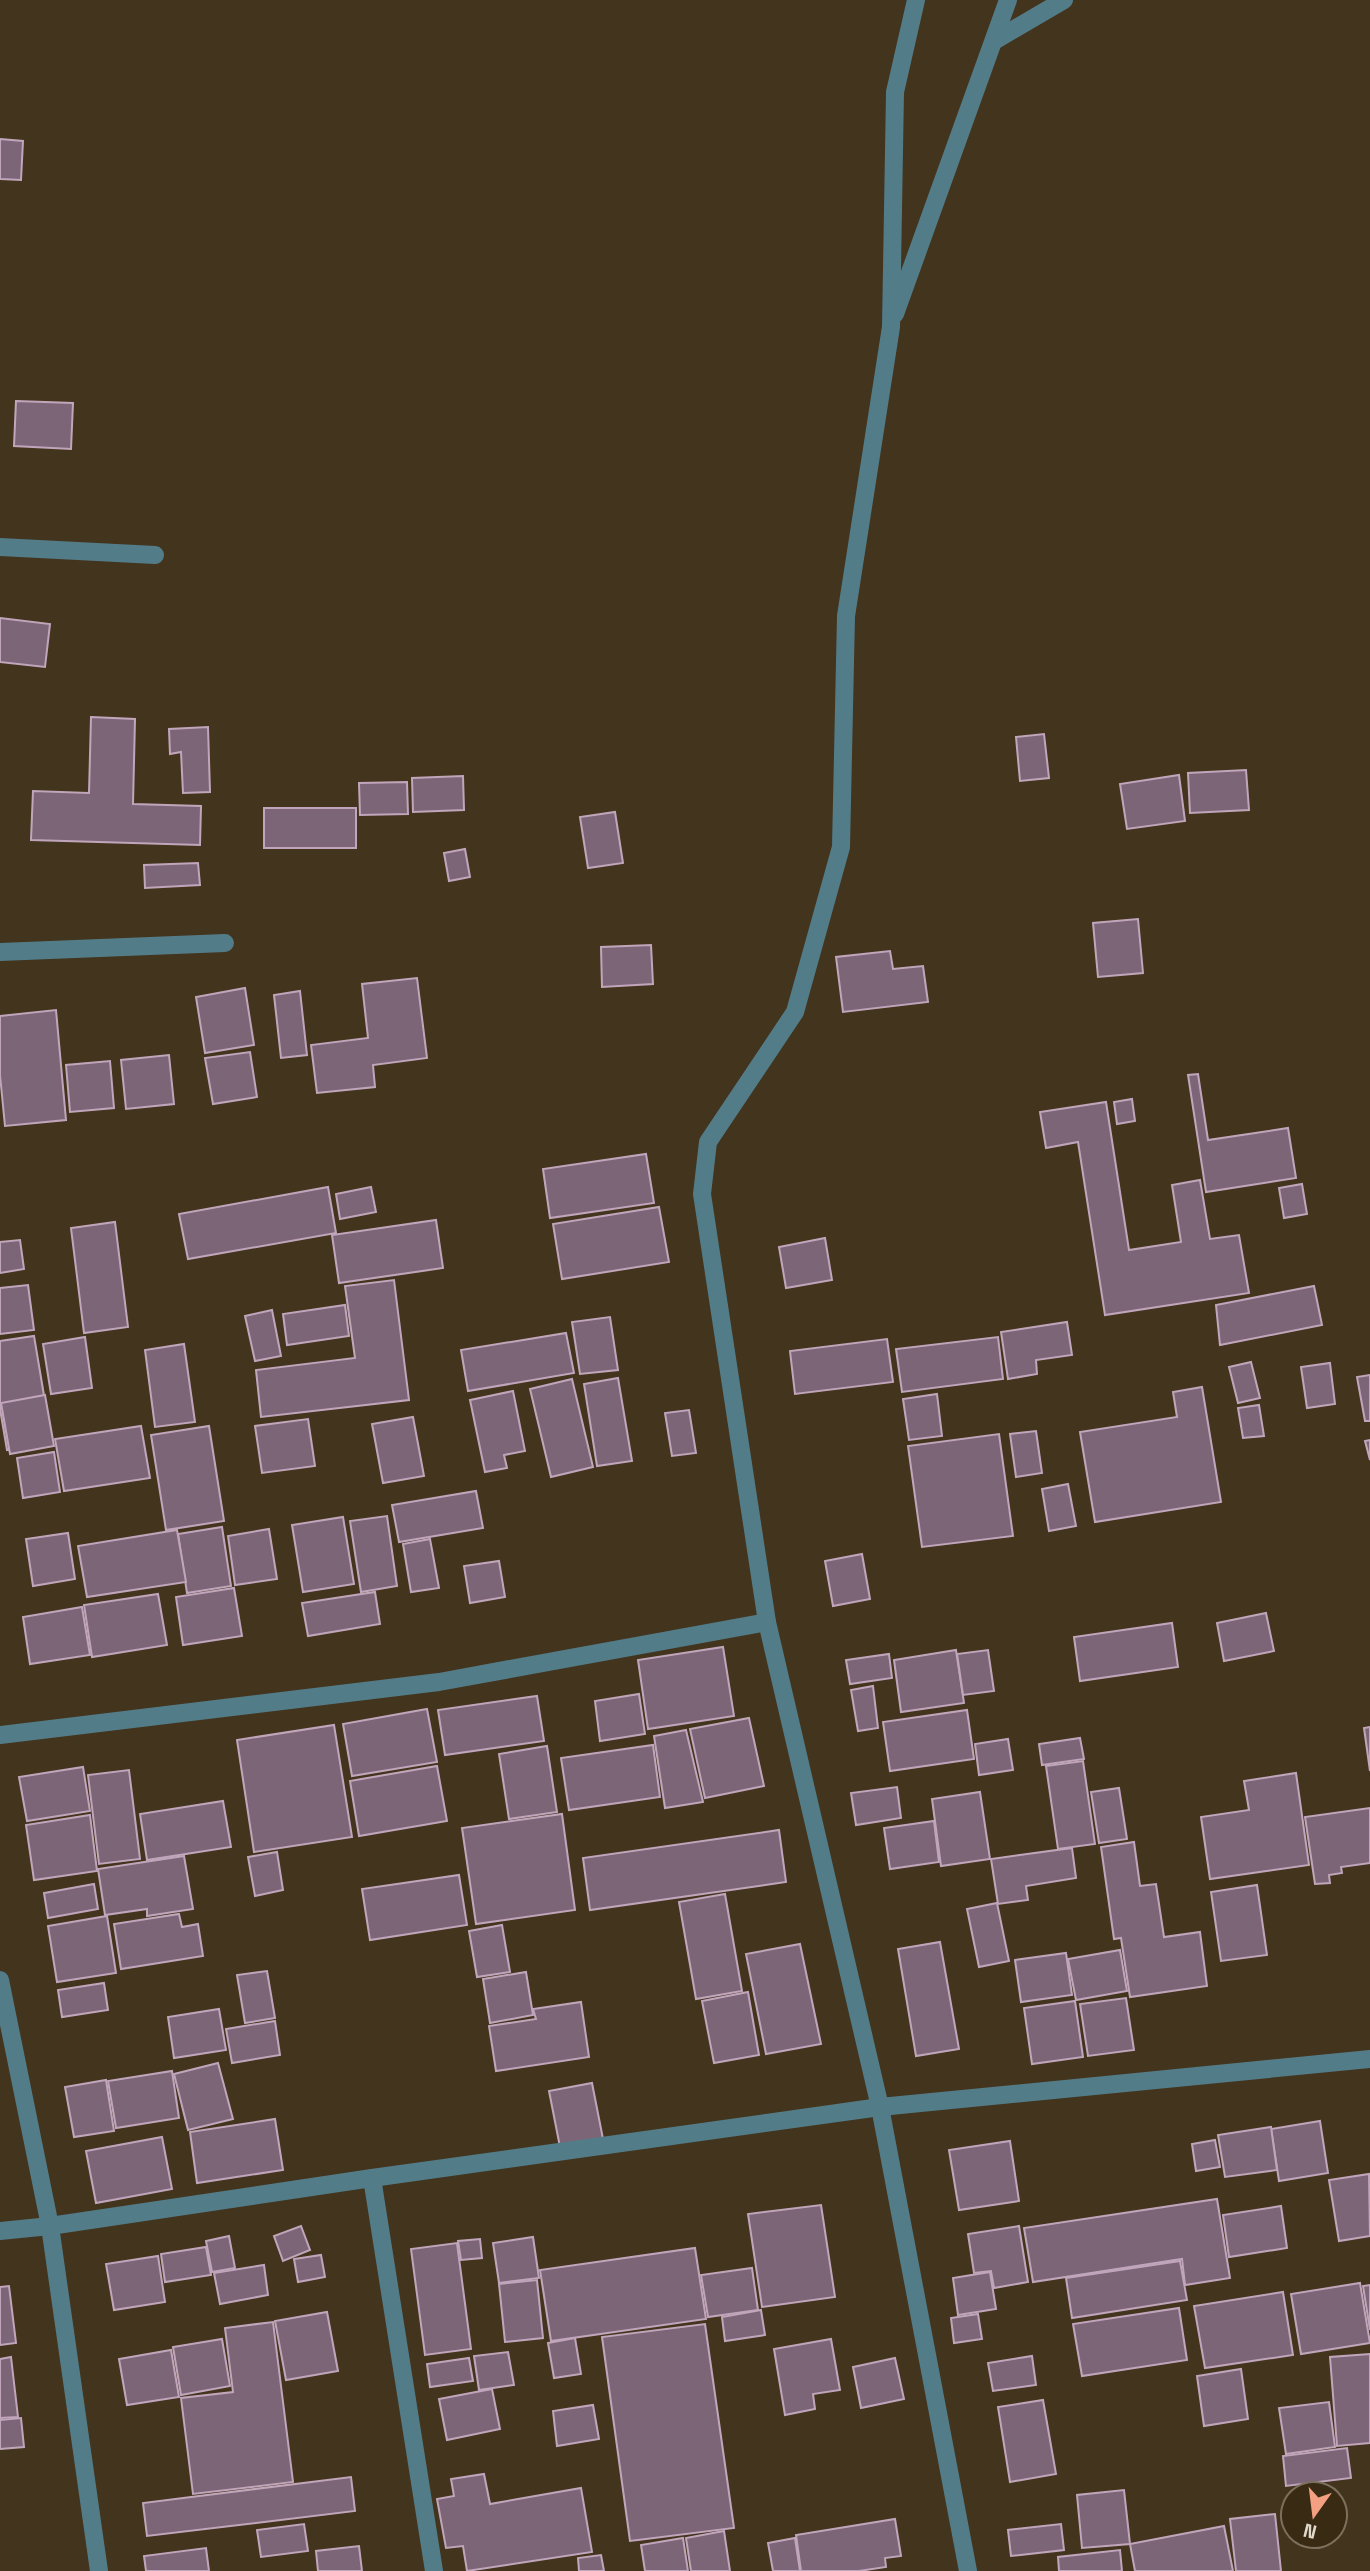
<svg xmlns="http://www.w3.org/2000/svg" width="1370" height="2571" viewBox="0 0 1370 2571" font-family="'Space Grotesk',sans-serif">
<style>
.building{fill:#7d6578;stroke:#c1a6bb;stroke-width:2}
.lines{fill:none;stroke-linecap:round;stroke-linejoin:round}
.minor{stroke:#537c89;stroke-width:18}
</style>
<rect width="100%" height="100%" fill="#43341d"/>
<!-- building -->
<g class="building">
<polygon points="0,139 23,141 21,180 0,179"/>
<polygon points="16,401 73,403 71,449 14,446"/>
<polygon points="0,618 50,624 45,667 0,662"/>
<polygon points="91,717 135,719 133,804 201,806 200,845 31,840 33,791 89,793"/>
<polygon points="208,727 210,792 183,793 181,752 170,754 169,729"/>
<polygon points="1044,734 1049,778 1020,781 1016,737"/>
<polygon points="1246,770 1249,810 1190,813 1188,773"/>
<polygon points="1179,775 1185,821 1127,829 1120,784"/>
<polygon points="463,776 464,810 413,812 412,778"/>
<polygon points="407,782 408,814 360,815 359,783"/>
<rect x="264" y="808" width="92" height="40"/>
<polygon points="615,812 623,863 588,868 580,817"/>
<polygon points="465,849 470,877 449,881 444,853"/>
<polygon points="198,863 200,885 145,888 144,865"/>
<polygon points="1138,919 1143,973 1098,977 1093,923"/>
<polygon points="651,945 653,984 602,987 601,947"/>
<polygon points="890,951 893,969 923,966 928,1002 843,1012 836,957"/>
<polygon points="417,978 427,1058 373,1065 375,1087 317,1093 311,1045 368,1038 362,984"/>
<polygon points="245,988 254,1045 205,1053 196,997"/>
<polygon points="300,991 307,1055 281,1058 274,995"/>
<polygon points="56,1010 66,1120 5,1126 0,1075 0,1016"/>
<polygon points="250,1052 257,1097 213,1104 205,1058"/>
<polygon points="169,1055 174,1104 126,1109 121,1060"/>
<polygon points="110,1061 114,1108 70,1112 66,1065"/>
<polygon points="1198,1074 1208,1140 1288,1128 1296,1178 1206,1192 1188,1075"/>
<polygon points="1132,1099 1135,1121 1117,1124 1114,1102"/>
<polygon points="1106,1102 1129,1250 1181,1242 1172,1185 1200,1180 1210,1239 1239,1235 1249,1293 1105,1315 1078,1142 1046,1148 1040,1112"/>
<polygon points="646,1154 654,1203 550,1218 543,1169"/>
<polygon points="1302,1184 1307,1214 1284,1218 1279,1188"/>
<polygon points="328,1187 336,1233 188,1259 179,1214"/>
<polygon points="371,1187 376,1212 340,1219 336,1194"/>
<polygon points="659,1207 669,1262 562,1279 553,1224"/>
<polygon points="436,1220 443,1268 339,1283 332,1235"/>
<polygon points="115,1222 128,1327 84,1333 71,1228"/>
<polygon points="825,1238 832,1280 786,1288 779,1247"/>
<polygon points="20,1240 24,1269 0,1273 0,1242"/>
<polygon points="394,1280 409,1400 261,1417 256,1370 355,1358 345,1286"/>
<polygon points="28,1285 34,1330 0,1334 0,1288"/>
<polygon points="1314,1286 1322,1325 1220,1345 1216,1305"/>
<polygon points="345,1305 349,1336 287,1345 283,1314"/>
<polygon points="272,1310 281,1356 255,1361 245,1316"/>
<polygon points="610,1317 618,1370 580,1374 572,1322"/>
<polygon points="1067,1322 1072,1355 1036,1360 1037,1374 1008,1379 1001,1332"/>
<polygon points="566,1333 574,1373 468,1391 461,1350"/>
<polygon points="34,1336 52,1443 7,1450 0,1409 0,1341"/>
<polygon points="85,1337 92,1388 51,1394 43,1344"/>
<polygon points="998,1337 1003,1379 902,1392 896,1349"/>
<polygon points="887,1339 893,1382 795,1394 790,1351"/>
<polygon points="184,1344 195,1422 155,1427 145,1350"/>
<polygon points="1251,1362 1260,1398 1238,1403 1229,1367"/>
<polygon points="1330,1363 1335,1404 1307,1408 1301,1367"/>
<polygon points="1370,1375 1370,1421 1365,1421 1357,1377"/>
<polygon points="618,1378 632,1461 597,1466 584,1384"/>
<polygon points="572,1379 593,1467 551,1477 530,1389"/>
<polygon points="1202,1387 1221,1502 1095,1522 1080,1432 1177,1417 1173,1392"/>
<polygon points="513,1391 525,1451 504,1455 507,1468 485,1472 470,1400"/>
<polygon points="937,1394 942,1436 909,1440 903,1399"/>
<polygon points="45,1395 54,1446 10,1454 1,1403"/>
<polygon points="1259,1405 1264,1436 1243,1438 1238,1408"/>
<polygon points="689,1410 696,1453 672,1456 665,1413"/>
<polygon points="413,1417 424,1476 383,1483 372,1424"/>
<polygon points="308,1419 315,1466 262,1473 255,1426"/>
<polygon points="141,1426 150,1478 64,1491 55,1439"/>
<polygon points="209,1426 224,1521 166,1530 151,1435"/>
<polygon points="1036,1431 1042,1473 1016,1477 1010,1434"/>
<polygon points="999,1434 1013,1536 922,1547 908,1446"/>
<polygon points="1370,1440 1370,1460 1365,1441"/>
<polygon points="54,1452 60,1492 23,1498 17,1458"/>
<polygon points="1068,1484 1076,1526 1049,1531 1042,1489"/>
<polygon points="476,1491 483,1528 399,1542 392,1505"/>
<polygon points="387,1516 397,1586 361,1592 350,1521"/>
<polygon points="343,1517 354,1584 303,1592 292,1525"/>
<polygon points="222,1527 231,1586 187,1593 178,1534"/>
<polygon points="269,1529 277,1579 235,1585 228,1536"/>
<polygon points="177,1530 186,1582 87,1597 78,1546"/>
<polygon points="68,1533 75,1579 33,1586 26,1539"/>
<polygon points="430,1539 439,1588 411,1592 403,1544"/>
<polygon points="862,1554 870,1599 833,1606 825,1561"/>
<polygon points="499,1561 505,1597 470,1603 464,1566"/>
<polygon points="234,1588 242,1636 183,1645 176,1597"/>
<polygon points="375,1592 380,1624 308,1636 302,1603"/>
<polygon points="158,1594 167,1645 92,1657 84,1605"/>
<polygon points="82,1607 90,1655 30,1664 23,1617"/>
<polygon points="1266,1613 1274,1651 1224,1661 1217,1623"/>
<polygon points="1172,1623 1178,1667 1080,1681 1074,1637"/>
<polygon points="723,1647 734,1716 648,1729 638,1660"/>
<polygon points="956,1650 964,1703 901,1712 894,1660"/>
<polygon points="988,1650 994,1691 963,1695 957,1654"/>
<polygon points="889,1654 892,1678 850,1684 846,1660"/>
<polygon points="873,1686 878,1728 858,1731 851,1690"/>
<polygon points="639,1694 645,1734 600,1741 595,1701"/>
<polygon points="537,1696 544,1741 445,1755 438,1710"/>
<polygon points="427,1709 437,1762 352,1776 343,1724"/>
<polygon points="967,1710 974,1759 890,1771 883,1722"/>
<polygon points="749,1718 764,1786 705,1798 690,1729"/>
<polygon points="334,1725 352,1837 254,1852 237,1740"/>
<polygon points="1370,1727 1370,1771 1364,1728"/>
<polygon points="686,1730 703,1802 665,1808 654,1736"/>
<polygon points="1080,1738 1084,1759 1042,1765 1039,1744"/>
<polygon points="1008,1739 1013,1770 979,1775 975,1744"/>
<polygon points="653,1745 660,1797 569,1810 561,1758"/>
<polygon points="547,1746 557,1812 509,1819 499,1754"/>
<polygon points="1083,1761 1095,1844 1058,1849 1046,1766"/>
<polygon points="437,1766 447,1821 359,1836 350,1781"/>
<polygon points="83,1767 90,1811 27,1821 19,1777"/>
<polygon points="129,1770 140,1859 99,1864 88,1775"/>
<polygon points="1296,1773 1309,1865 1210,1879 1201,1817 1249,1810 1244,1781"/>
<polygon points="897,1787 901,1818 856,1825 851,1793"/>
<polygon points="1119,1788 1127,1839 1099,1843 1091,1792"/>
<polygon points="980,1792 990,1859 941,1866 932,1799"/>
<polygon points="223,1801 231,1847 147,1860 140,1814"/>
<polygon points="1370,1808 1370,1863 1341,1867 1342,1873 1329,1875 1330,1883 1315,1884 1305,1817"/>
<polygon points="562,1814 575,1910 476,1924 462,1828"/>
<polygon points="90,1815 97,1871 34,1880 26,1825"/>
<polygon points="934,1821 939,1862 890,1869 884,1828"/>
<polygon points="779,1830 786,1882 590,1910 583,1858"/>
<polygon points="1134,1842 1140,1886 1156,1884 1164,1937 1200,1932 1207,1986 1130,1997 1121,1938 1114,1939 1101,1847"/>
<polygon points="1072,1848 1076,1878 1026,1886 1028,1900 998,1904 991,1859"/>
<polygon points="277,1852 283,1890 255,1896 248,1857"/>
<polygon points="184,1856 193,1909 147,1916 147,1909 105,1915 98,1869"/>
<polygon points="459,1875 467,1925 370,1940 362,1889"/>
<polygon points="94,1884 98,1909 48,1918 44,1893"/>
<polygon points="1257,1885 1267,1955 1221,1961 1211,1892"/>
<polygon points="725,1894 742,1991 696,1999 679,1902"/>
<polygon points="997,1903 1009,1961 979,1967 967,1909"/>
<polygon points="179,1914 182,1927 198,1924 203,1956 121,1969 114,1924"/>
<polygon points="107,1916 116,1973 57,1982 48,1926"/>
<polygon points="502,1925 510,1972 477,1977 469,1931"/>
<polygon points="940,1942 959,2049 916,2056 898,1949"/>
<polygon points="800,1944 821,2044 766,2054 746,1954"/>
<polygon points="1120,1950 1127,1991 1076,2000 1068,1959"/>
<polygon points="1066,1953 1072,1995 1021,2002 1015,1960"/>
<polygon points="267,1971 275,2018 245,2023 237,1975"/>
<polygon points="526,1972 533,2015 490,2023 483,1979"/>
<polygon points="104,1983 108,2010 62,2017 58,1990"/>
<polygon points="748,1992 759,2055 714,2063 702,2001"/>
<polygon points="1126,1998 1134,2050 1088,2056 1080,2004"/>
<polygon points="1075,2001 1083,2057 1032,2064 1024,2008"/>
<polygon points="581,2002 589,2057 496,2071 489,2026 536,2019 533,2009"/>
<polygon points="219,2009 226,2050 174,2058 168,2017"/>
<polygon points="275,2021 280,2055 232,2063 226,2029"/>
<polygon points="218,2063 233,2119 188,2130 174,2074"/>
<polygon points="172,2071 179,2118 116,2128 108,2081"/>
<polygon points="106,2080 114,2131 74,2137 65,2087"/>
<polygon points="592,2083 603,2139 560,2147 549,2091"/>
<polygon points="275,2119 283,2170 197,2183 190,2132"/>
<polygon points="1320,2121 1328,2173 1279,2181 1271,2129"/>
<polygon points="1271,2127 1277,2170 1225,2177 1218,2135"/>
<polygon points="162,2137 172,2189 96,2203 86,2151"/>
<polygon points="1215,2140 1220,2167 1196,2171 1192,2144"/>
<polygon points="1010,2141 1019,2201 959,2210 949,2150"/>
<polygon points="1369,2174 1370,2236 1339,2241 1329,2180"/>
<polygon points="1217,2199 1230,2278 1185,2285 1182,2259 1033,2282 1024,2228"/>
<polygon points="821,2205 835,2297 762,2307 748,2214"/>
<polygon points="1281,2206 1287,2248 1229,2257 1223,2215"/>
<polygon points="301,2226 310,2250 283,2261 274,2236"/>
<polygon points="1019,2226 1028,2282 994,2288 991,2271 974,2273 968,2234"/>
<polygon points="229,2236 235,2268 212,2272 206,2241"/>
<polygon points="533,2237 539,2278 499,2283 493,2243"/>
<polygon points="480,2239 482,2258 461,2260 458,2241"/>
<polygon points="457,2243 471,2349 425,2355 411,2249"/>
<polygon points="206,2247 211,2275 165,2282 161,2254"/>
<polygon points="695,2248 706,2319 551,2341 540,2270"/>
<polygon points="321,2255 325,2277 298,2282 294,2259"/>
<polygon points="158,2256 165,2302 114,2310 106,2264"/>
<polygon points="1180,2261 1187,2300 1072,2318 1066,2278"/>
<polygon points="264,2265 268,2295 220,2304 214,2273"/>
<polygon points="752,2268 758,2310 708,2317 701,2275"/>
<polygon points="990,2272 996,2309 958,2315 953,2278"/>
<polygon points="537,2280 543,2338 505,2342 499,2284"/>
<polygon points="1360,2283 1370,2343 1301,2354 1291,2294"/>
<polygon points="1370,2285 1370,2330 1363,2286"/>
<polygon points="9,2286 16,2343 0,2345 0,2287"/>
<polygon points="1283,2292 1293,2355 1205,2368 1194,2306"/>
<polygon points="1179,2308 1187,2360 1082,2376 1073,2324"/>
<polygon points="761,2310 765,2335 725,2341 722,2317"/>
<polygon points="327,2312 338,2371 286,2380 275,2321"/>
<polygon points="978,2314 982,2339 954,2343 951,2318"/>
<polygon points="273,2322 293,2482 193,2494 181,2398 233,2392 225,2328"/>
<polygon points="705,2324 734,2528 630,2541 602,2337"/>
<polygon points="575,2338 581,2374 554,2378 548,2343"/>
<polygon points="222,2339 230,2386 181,2395 173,2347"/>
<polygon points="831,2339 840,2390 813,2394 815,2409 785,2415 774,2349"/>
<polygon points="171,2350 179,2397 127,2405 119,2359"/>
<polygon points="508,2352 514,2385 479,2390 474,2356"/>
<polygon points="1370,2354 1370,2443 1337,2446 1330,2357"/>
<polygon points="1032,2356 1036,2385 993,2391 988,2363"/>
<polygon points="11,2357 18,2417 0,2418 0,2359"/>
<polygon points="469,2358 473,2381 430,2387 427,2364"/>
<polygon points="895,2358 904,2399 861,2408 853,2367"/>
<polygon points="1241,2369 1248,2419 1204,2426 1197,2376"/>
<polygon points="492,2389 500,2429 447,2440 439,2399"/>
<polygon points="1043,2400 1056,2474 1010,2482 998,2407"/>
<polygon points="1329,2402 1335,2447 1286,2454 1279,2408"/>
<polygon points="593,2405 599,2439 557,2446 553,2411"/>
<polygon points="21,2418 24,2447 0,2449 0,2420"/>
<polygon points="1347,2448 1351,2478 1286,2486 1283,2456"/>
<polygon points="484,2474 490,2504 581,2488 592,2552 467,2571 463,2546 446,2548 437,2499 454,2496 451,2479"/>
<polygon points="351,2477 355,2511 147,2536 143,2503"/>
<polygon points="1124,2490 1130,2544 1082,2548 1077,2495"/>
<polygon points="1275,2514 1281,2571 1236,2571 1230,2519"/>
<polygon points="895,2519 901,2556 885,2558 886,2567 859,2571 801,2571 796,2535"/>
<polygon points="304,2524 308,2551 261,2557 257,2530"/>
<polygon points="1061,2524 1064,2550 1011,2556 1008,2530"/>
<polygon points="1224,2526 1233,2571 1135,2571 1130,2544"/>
<polygon points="724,2531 730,2571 691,2571 686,2538"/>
<polygon points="683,2538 688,2571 645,2571 641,2545"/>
<polygon points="795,2538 800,2571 773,2571 768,2543"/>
<polygon points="359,2546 362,2571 318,2571 316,2551"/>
<polygon points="206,2548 209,2571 146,2571 144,2556"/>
<polygon points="1120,2550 1122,2571 1059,2571 1058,2557"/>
<polygon points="601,2555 604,2571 579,2571 578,2558"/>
</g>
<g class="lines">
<!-- minor -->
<g class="minor">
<polyline points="916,0 895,92 891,327 846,616 841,847 795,1012 708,1142 702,1194 767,1622 880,2107 968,2571"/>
<polyline points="994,41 1064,0"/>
<polyline points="895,314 1008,0"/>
<polyline points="0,547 155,555"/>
<polyline points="0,952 225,943"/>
<polyline points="0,1735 439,1682 767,1622"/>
<polyline points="0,1980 50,2226 99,2571"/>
<polyline points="372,2178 434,2571"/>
<polyline points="0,2231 50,2226 372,2178 880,2107 1370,2059"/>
</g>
</g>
<!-- north arrow -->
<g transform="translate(1314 2515) rotate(194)"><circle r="33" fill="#382a13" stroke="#7c705d" stroke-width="2"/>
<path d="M0-5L12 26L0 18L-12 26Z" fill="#f39f82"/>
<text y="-10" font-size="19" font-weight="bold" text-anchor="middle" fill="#e1d9cb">N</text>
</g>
</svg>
